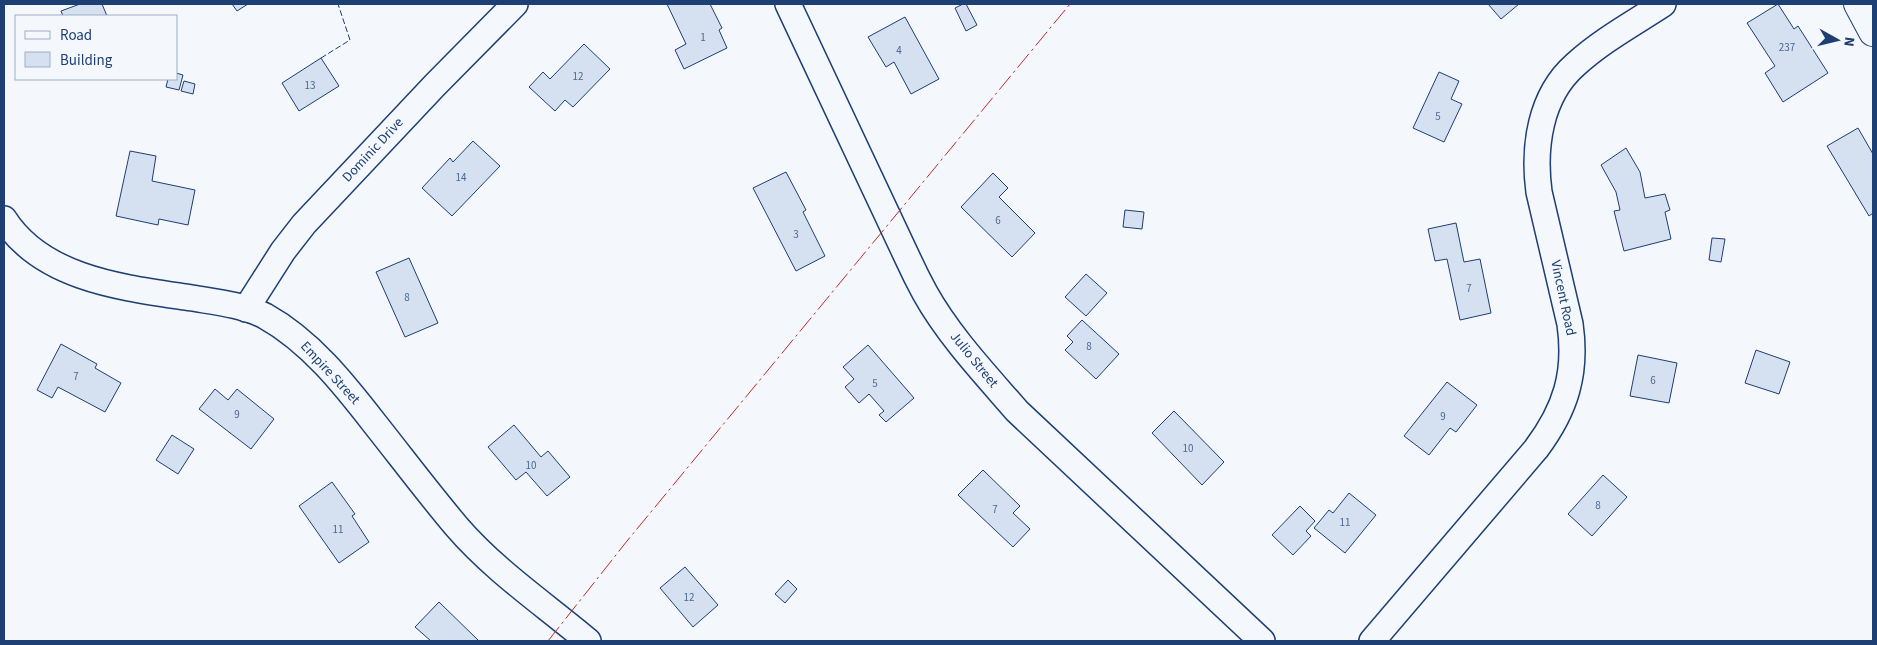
<svg xmlns="http://www.w3.org/2000/svg" width="1877" height="645" viewBox="0 0 1877 645" font-family="'Source Sans 3',sans-serif">
<style>
.building{fill:#d5e0f0;stroke:#1d3f73}
.lines{fill:none;stroke-linecap:round;stroke-linejoin:round}
.street-casing{stroke:#1d3f73;stroke-width:28}
.secondary-casing{stroke:#1d3f73;stroke-width:30}
.street{stroke:#f4f7fb;stroke-width:25}
.secondary{stroke:#f4f7fb;stroke-width:28}
.fence{stroke:#1d3f73;stroke-width:1;stroke-dasharray:6 2.5;stroke-linecap:butt}
.power{stroke:#c62828;stroke-width:1;stroke-dasharray:18 4 2.5 4;stroke-linecap:butt}
.labels{text-anchor:middle;dominant-baseline:central;stroke-width:4;stroke-linejoin:round;paint-order:stroke}
.number-label{font-size:11px;fill:#4b6792}
.street-label{font-size:14px;fill:#1d3f73;stroke:#f4f7fb}
</style>
<rect width="100%" height="100%" fill="#f4f7fb"/>
<!-- building -->
<g class="building">
<polygon points="80,4 102,4 107,16 63,16 61,11"/>
<polygon points="232,4 248,4 237,11"/>
<polygon points="667,4 710,4 722,28 719,30 727,48 684,69 675,50 686,44"/>
<polygon points="963,4 966,4 977,25 966,31 955,8"/>
<polygon points="1488,4 1519,4 1501,19"/>
<polygon points="1778,4 1794,29 1798,26 1828,73 1783,102 1765,73 1775,66 1747,23"/>
<polygon points="905,17 939,79 911,94 894,62 886,67 868,37"/>
<polygon points="584,44 610,69 573,107 565,100 555,111 529,87 543,72 550,79"/>
<polygon points="321,58 339,86 299,111 282,83"/>
<polygon points="1439,72 1459,81 1451,99 1462,104 1444,142 1413,128"/>
<polygon points="176,73 183,75 179,90 166,87 168,79 176,79"/>
<polygon points="184,81 195,84 193,94 181,91"/>
<polygon points="1858,128 1873,154 1873,213 1869,216 1827,146"/>
<polygon points="473,141 500,166 452,216 422,188 450,158 453,162"/>
<polygon points="1626,148 1640,172 1645,198 1665,194 1670,210 1665,212 1671,239 1624,251 1614,211 1620,210 1616,192 1601,165"/>
<polygon points="130,151 156,156 152,181 195,190 188,225 159,219 158,225 116,216"/>
<polygon points="786,172 806,210 803,212 825,256 796,271 753,188"/>
<polygon points="993,173 1008,188 999,197 1035,233 1012,257 961,207"/>
<polygon points="1125,210 1144,212 1142,229 1123,227"/>
<polygon points="1456,223 1464,262 1480,259 1491,313 1460,320 1447,259 1435,261 1428,229"/>
<polygon points="1712,238 1725,239 1721,262 1709,260"/>
<polygon points="409,258 438,323 405,337 376,272"/>
<polygon points="1086,274 1107,293 1086,316 1065,297"/>
<polygon points="1082,320 1119,354 1096,379 1065,350 1073,342 1067,336"/>
<polygon points="61,344 97,364 95,368 121,383 105,412 58,387 52,398 37,390"/>
<polygon points="868,345 914,398 886,422 879,415 884,411 869,394 859,403 845,387 854,379 843,367"/>
<polygon points="1756,350 1790,362 1779,394 1745,383"/>
<polygon points="1638,355 1677,363 1669,403 1630,396"/>
<polygon points="1447,382 1477,405 1456,432 1450,428 1429,455 1404,436"/>
<polygon points="215,389 228,400 237,389 274,419 251,449 199,409"/>
<polygon points="1174,411 1224,462 1202,485 1152,433"/>
<polygon points="514,425 541,457 548,451 570,477 547,496 526,472 516,480 488,447"/>
<polygon points="172,435 194,449 178,474 156,460"/>
<polygon points="983,470 1020,506 1013,513 1030,529 1013,547 958,495"/>
<polygon points="1603,475 1627,497 1592,536 1568,514"/>
<polygon points="332,482 355,514 352,516 369,542 339,563 299,506"/>
<polygon points="1349,493 1376,515 1345,553 1314,528 1329,510 1333,513"/>
<polygon points="1300,506 1315,521 1306,531 1311,536 1293,555 1272,535"/>
<polygon points="685,567 718,605 693,627 660,588"/>
<polygon points="788,580 797,589 785,603 775,594"/>
<polygon points="439,602 478,640 477,641 431,641 415,627"/>
</g>
<g class="lines">
<!-- street casing -->
<g class="street-casing">
<g id="street">
<path d="M788 4 908 259C913 270 919 282 925 293 949 336 985 374 1017 411L1262 641"/>
<path d="M4 219C43 280 126 288 192 298 216 302 244 305 265 316 310 341 344 384 375 424 402 458 429 494 457 527 495 571 544 604 588 641"/>
<polyline points="246,309 283,251 304,224 435,85 515,4"/>
<path d="M1372 641 1536 449C1566 409 1577 373 1570 324L1539 192C1533 147 1540 96 1575 65 1601 41 1634 23 1663 4"/>
</g>
</g>
<!-- secondary casing -->
<g class="secondary-casing">
<polyline id="secondary" points="1858,4 1873,32"/>
</g>
<!-- street -->
<use href="#street" class="street"/>
<!-- secondary -->
<use href="#secondary" class="secondary"/>
<!-- fence -->
<polyline class="fence" points="321,58 350,40 338,4"/>
<!-- power -->
<polyline class="power" points="548,641 627,541 1070,4"/>
</g>
<g class="labels">
<!-- number labels -->
<g class="number-label">
<text x="703" y="37">1</text>
<text x="1787" y="47">237</text>
<text x="899" y="50">4</text>
<text x="578" y="76">12</text>
<text x="310" y="85">13</text>
<text x="1438" y="116">5</text>
<text x="461" y="177">14</text>
<text x="998" y="220">6</text>
<text x="796" y="234">3</text>
<text x="1469" y="288">7</text>
<text x="407" y="297">8</text>
<text x="1089" y="346">8</text>
<text x="76" y="376">7</text>
<text x="1653" y="380">6</text>
<text x="875" y="383">5</text>
<text x="237" y="414">9</text>
<text x="1443" y="416">9</text>
<text x="1188" y="448">10</text>
<text x="531" y="465">10</text>
<text x="1598" y="505">8</text>
<text x="995" y="509">7</text>
<text x="1345" y="522">11</text>
<text x="338" y="529">11</text>
<text x="689" y="597">12</text>
</g>
<!-- street labels -->
<g class="street-label">
<text transform="translate(373 150) rotate(-47)">Dominic Drive</text>
<text transform="translate(1563 298) rotate(78)">Vincent Road</text>
<text transform="translate(974 360) rotate(51)">Julio Street</text>
<text transform="translate(330 373) rotate(47)">Empire Street</text>
</g>
</g>
<!-- border -->
<rect width="1877" height="645" fill="none" stroke="#1d3f73" stroke-width="10"/>
<!-- legend -->
<rect x="15" y="15" width="162" height="65" fill="#f4f7fb" stroke="#9eadc5"/>
<rect x="25" y="31" width="25" height="8" fill="#f4f7fb" stroke="#9eadc5"/>
<text x="60" y="40" font-size="15" fill="#1d3f73">Road</text>
<rect x="25" y="52" width="25" height="15" fill="#d5e0f0" stroke="#9eadc5"/>
<text x="60" y="65" font-size="15" fill="#1d3f73">Building</text>
<!-- north arrow -->
<g transform="translate(1837 40) rotate(98)" stroke="#f4f7fb" stroke-width="4" paint-order="stroke">
<path d="M0-4L9 19L0 12L-9 19Z" fill="#1d3f73"/>
<text y="-8" font-size="14" font-weight="bold" text-anchor="middle" fill="#1d3f73">N</text>
</g>
</svg>
